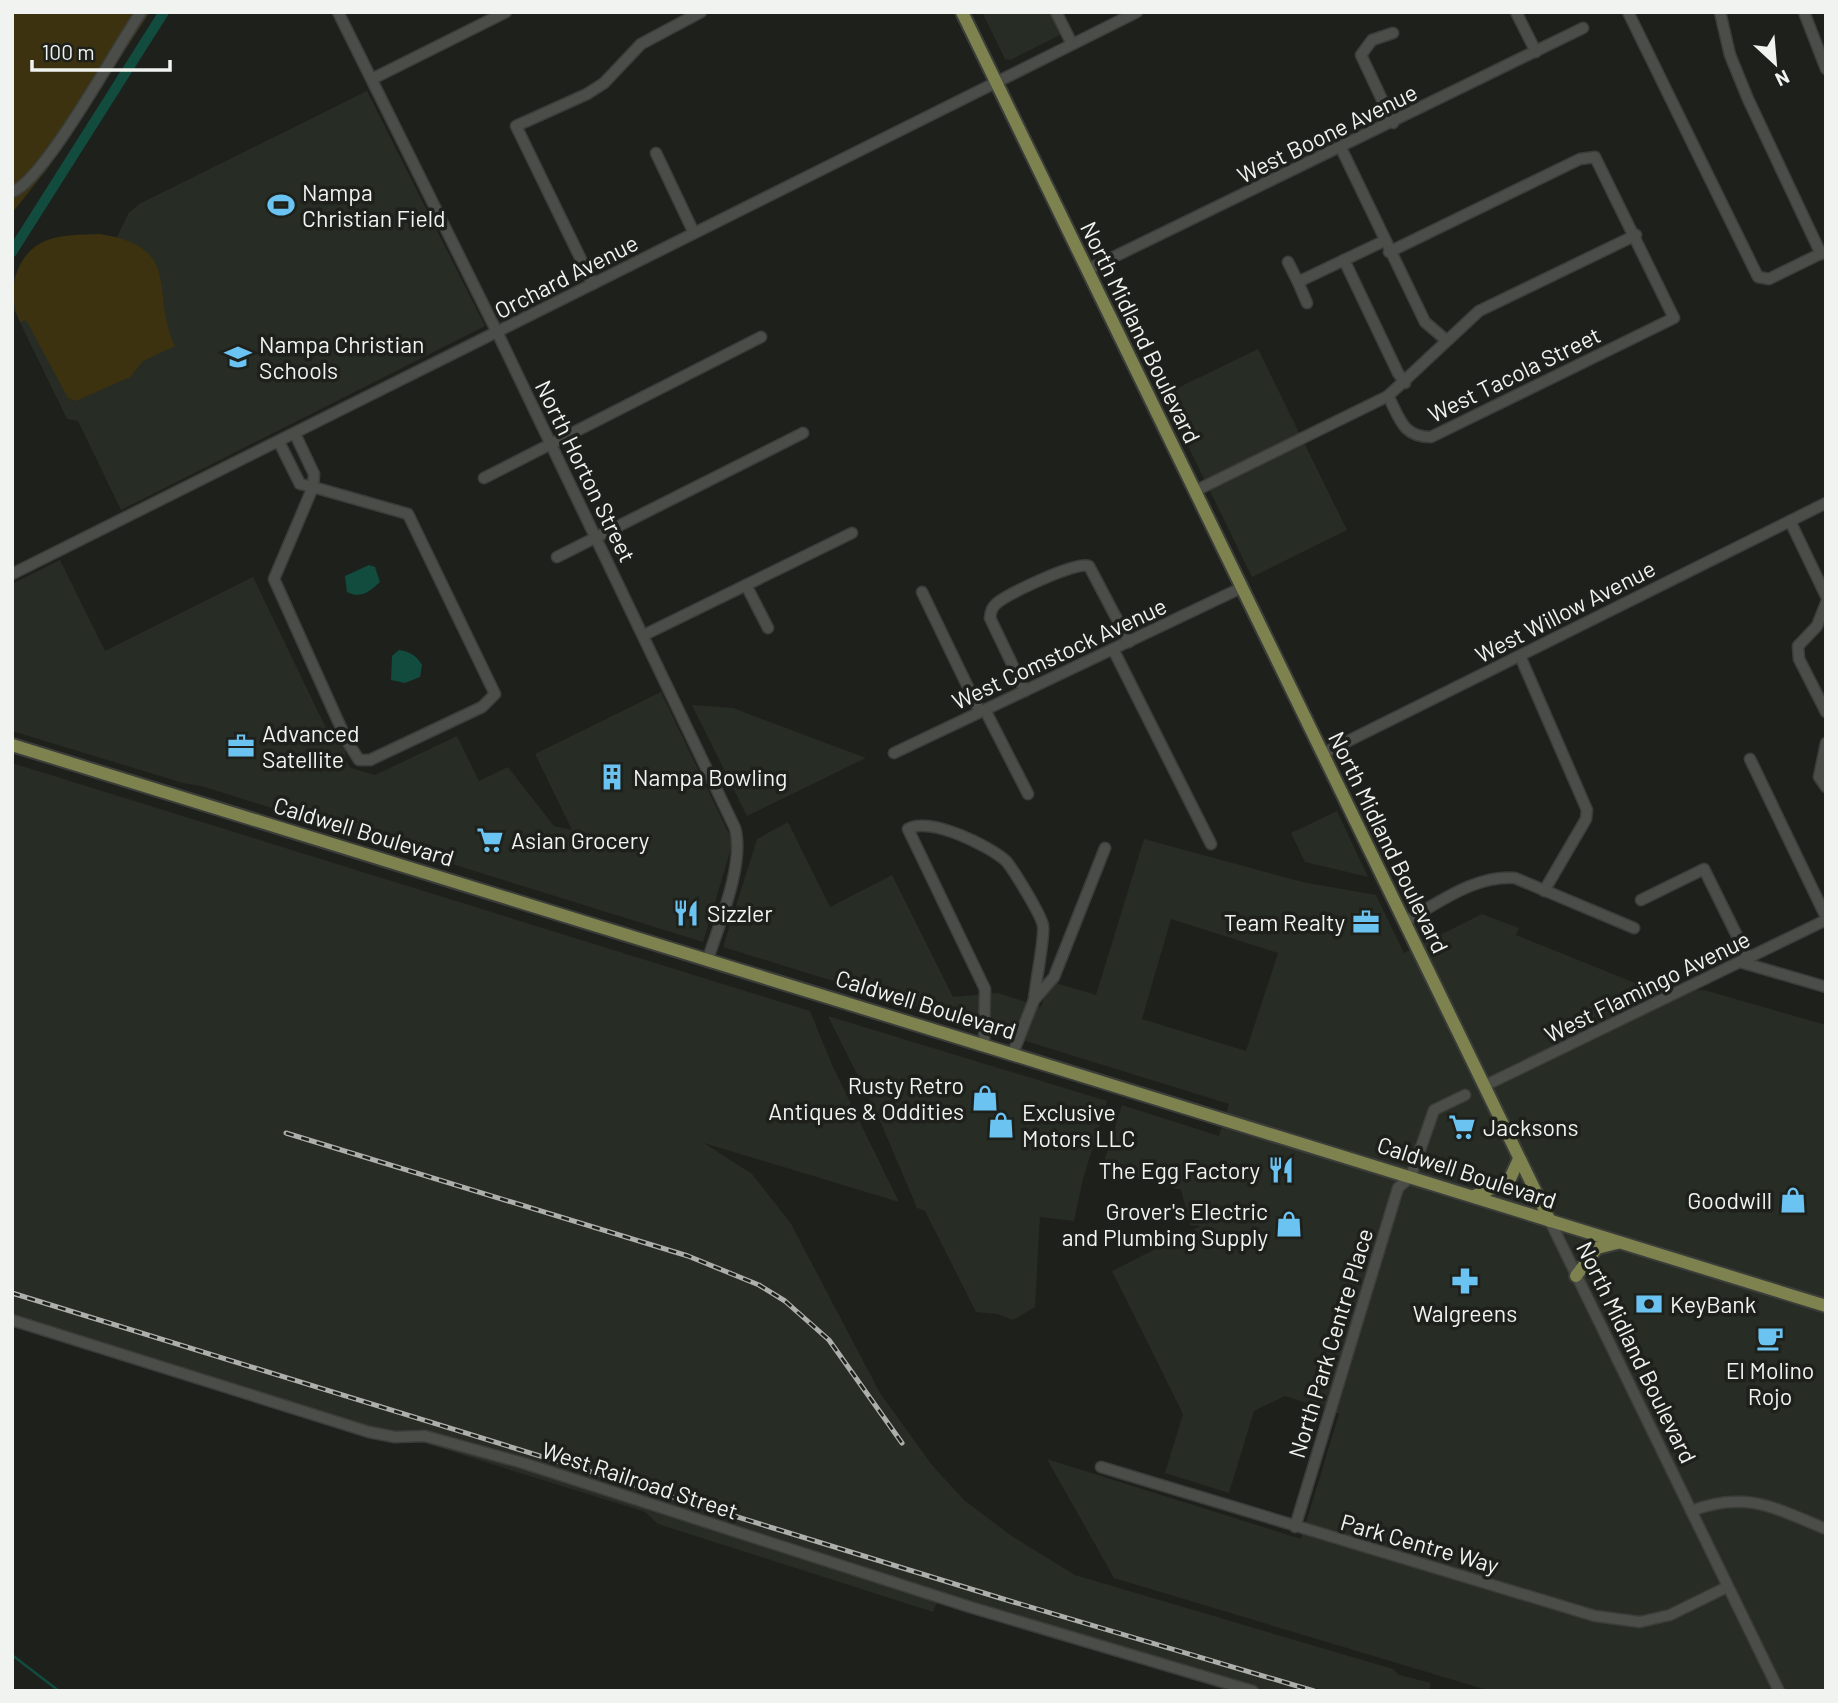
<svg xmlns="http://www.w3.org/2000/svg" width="1838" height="1703" viewBox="0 0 1838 1703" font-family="Barlow,sans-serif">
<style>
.built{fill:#272c24;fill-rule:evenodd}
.green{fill:#3c320f}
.water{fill:#114c3e}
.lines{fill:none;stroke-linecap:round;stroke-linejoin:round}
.stream{stroke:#114c3e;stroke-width:2.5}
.canal{stroke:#114c3e;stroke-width:10}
.minor-casing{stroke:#3b3d3a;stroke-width:13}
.major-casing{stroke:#3b3d3a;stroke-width:16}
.minor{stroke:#4a4d48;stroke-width:10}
.major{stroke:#7e824e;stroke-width:12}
.rail-casing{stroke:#adafac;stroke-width:5}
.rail{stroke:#1e201c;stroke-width:2.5;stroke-dasharray:8;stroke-linecap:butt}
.labels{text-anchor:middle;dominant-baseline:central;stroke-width:7;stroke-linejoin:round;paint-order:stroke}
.street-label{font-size:23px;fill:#f1f3f0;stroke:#1e201c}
.poi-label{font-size:23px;fill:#f1f3f0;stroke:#1e201c;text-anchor:start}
</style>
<rect width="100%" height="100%" fill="#1e201c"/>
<!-- built -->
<g class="built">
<polygon points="982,12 1051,12 1062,34 1010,60 1005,59"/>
<polygon points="367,91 485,326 121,510 78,421 67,419 12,306 12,281 29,253 42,242 80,235 117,237 128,214 139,204"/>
<polygon points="1258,349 1347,530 1252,577 1163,395"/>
<polygon points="60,560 105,651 253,577 325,726 344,734 346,761 351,768 375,775 457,736 479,781 508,767 554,826 572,830 535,754 661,692 733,842 703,942 201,786 183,783 12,731 12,584"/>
<polygon points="692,705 733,708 866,758 747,816"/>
<polygon points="12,763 810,1011 833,1067 899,1202 704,1143 752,1174 790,1222 880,1393 932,1465 964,1500 1013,1537 1075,1575 1393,1669 1399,1675 1431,1683 1429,1691 1235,1691 937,1602 933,1612 658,1524 645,1512 12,1314"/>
<polygon points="1337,811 1368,877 1305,862 1291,833"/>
<path d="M788 822 830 907 892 875 953 997 998 993 1041 1007 1049 981 1096 995 1144 839 1302 882 1376 895 1404 953 1482 914 1519 928 1516 935 1655 991 1704 990 1826 1025V1691H1490L1114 1578 1047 1459 1301 1539 1339 1414 1285 1396 1254 1411 1229 1493 1165 1473 1183 1414 1112 1271 1201 1226 1190 1225 1181 1190 1102 1168 1122 1105 1219 1136 1229 1104 723 947 757 839ZM1171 919 1278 953 1246 1051 1142 1019Z"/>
<polygon points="828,1016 1107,1101 1083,1179 1074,1221 1040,1217 1035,1307 1013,1320 997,1314 976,1312 925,1211 917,1208 878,1116"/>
</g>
<!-- green -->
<g class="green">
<polygon points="12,12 150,12 48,168 12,213"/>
<path d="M100 234C185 248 149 292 175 346L143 361 130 377 76 401 68 398 26 320 20 322C7 295 13 255 45 241 61 234 82 235 100 234Z"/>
</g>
<!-- water -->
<g class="water">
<path d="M369 565 375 567 380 582C369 592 361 599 347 592L345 576Z"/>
<path d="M399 650C410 652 416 655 422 665L420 677 405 683 391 680 392 656Z"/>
</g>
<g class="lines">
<!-- stream -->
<g class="stream">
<polyline points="12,1655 59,1691"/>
<polyline points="278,1691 319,1691"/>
</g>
<!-- canal -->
<polyline class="canal" points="12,252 164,12"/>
<!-- minor casing -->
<g class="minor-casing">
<g id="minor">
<path d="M338 12 497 332 735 828C745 863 719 924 708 959"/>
<polyline points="1056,12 1072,44"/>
<polyline points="1516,12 1536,52"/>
<polyline points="1628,12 1758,277 1769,279 1826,251"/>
<polyline points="1720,12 1730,55 1748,99 1821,254"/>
<polyline points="1804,12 1826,69"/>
<polyline points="1393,33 1372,40 1361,55 1393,123"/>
<polyline points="372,79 506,12"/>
<polyline points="1341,148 1425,322 1446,340"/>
<polyline points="656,153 694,233"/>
<path d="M12 192C44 181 117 47 141 12"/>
<polyline points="1344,260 1398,373 1405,383"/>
<polyline points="1288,262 1298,282 1384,241"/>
<polyline points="1087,270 1583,28"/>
<polyline points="1298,282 1307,303"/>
<polyline points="593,284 516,126 587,94 604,83 641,44 701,12"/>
<path d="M1388 396C1400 418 1402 437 1431 437L1674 318 1595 157 1580 159 1389 252"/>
<polyline points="279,442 300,484 313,487 314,474 295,434"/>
<polyline points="484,478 761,337"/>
<polygon points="313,487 408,514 495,694 482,707 370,760 359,760 347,741 274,579"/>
<polyline points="1195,491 1388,396 1479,311 1636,235"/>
<polyline points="1790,521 1826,596"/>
<polyline points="557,557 803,433"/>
<polyline points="12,574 1137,12"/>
<polyline points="746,585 768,628"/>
<polyline points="922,592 980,712"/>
<polyline points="1826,603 1817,626 1798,646 1799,659 1826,712"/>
<polyline points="644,635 852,533"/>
<polyline points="1113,649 1211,844"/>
<polyline points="1520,656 1587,810 1586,819 1544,891"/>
<path d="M1025 691 990 618C991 611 992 607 997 603 1010 593 1076 561 1089 566L1129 642"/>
<polyline points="985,710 1028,794"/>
<polyline points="1826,743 1819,777 1826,787"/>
<polyline points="894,753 1241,588"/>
<polyline points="1322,754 1826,503"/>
<polyline points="1750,759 1826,917"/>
<polyline points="1641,900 1704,869 1748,958"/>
<path d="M1404 922C1439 903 1474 875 1515 878L1634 928"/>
<polyline points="1740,962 1826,987"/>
<path d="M984 1044 985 989 908 829C929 816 990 846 1006 861 1013 869 1042 916 1043 926 1045 937 1035 985 1034 1000"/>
<polyline points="1013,1053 1034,1000 1054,977 1105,848"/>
<polyline points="1484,1086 1826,920"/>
<polyline points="1550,1221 1779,1691"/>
<polyline points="12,1320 369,1432 395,1437 425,1436 523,1463 970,1607 1253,1691"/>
<polyline points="1101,1467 1595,1616 1640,1622 1670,1615 1727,1587"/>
<path d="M1691 1511C1746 1490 1775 1508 1826 1529"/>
<polyline points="1295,1527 1398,1188 1411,1176 1434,1110 1465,1095"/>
</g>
</g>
<!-- major casing -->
<g class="major-casing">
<g id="major">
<polyline points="962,12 1550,1221"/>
<polyline points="12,745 1826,1306"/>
<polyline points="1474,1196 1509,1181 1519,1159"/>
<polyline points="1576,1276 1597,1248 1617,1243"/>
</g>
</g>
<!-- minor -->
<use href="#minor" class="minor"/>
<!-- major -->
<use href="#major" class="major"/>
<!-- rail casing -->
<g class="rail-casing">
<g id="rail">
<polyline points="286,1133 688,1256 759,1285 785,1301 829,1340 902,1443"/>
<polyline points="12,1293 1000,1598 1314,1691"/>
</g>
</g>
<!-- rail -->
<use href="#rail" class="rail"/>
</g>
<!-- icons -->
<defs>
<g id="stadium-bare" transform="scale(2.1)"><path d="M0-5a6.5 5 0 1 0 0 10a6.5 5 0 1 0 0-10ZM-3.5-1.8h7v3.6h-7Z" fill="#6bc3f2" stroke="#1e201c" stroke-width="2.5" paint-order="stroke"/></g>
<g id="school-bare" transform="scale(2.1)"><path d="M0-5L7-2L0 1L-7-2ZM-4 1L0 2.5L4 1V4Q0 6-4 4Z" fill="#6bc3f2" stroke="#1e201c" stroke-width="2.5" paint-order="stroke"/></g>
<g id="office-bare" transform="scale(2.1)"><path d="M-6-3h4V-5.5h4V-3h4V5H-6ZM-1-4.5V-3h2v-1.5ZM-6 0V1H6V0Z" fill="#6bc3f2" stroke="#1e201c" stroke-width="2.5" paint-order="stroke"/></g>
<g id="building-bare" transform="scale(2.1)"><path d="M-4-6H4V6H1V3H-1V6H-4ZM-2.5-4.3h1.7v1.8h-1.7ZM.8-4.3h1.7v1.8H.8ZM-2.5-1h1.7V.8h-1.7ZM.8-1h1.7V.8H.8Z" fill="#6bc3f2" stroke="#1e201c" stroke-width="2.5" paint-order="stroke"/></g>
<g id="supermarket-bare" transform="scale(2.1)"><path d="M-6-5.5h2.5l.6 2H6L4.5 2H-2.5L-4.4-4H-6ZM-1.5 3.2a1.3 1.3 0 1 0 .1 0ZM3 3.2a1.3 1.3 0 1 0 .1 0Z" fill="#6bc3f2" stroke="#1e201c" stroke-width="2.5" paint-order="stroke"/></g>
<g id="restaurant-bare" transform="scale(2.1)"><path d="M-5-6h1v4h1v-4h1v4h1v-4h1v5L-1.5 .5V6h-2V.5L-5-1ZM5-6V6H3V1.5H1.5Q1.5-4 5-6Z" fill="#6bc3f2" stroke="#1e201c" stroke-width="2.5" paint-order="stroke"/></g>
<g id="shop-bare" transform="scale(2.1)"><path d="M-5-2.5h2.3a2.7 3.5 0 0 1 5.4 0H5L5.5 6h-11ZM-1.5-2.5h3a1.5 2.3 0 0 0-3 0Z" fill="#6bc3f2" stroke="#1e201c" stroke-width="2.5" paint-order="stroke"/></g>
<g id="pharmacy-bare" transform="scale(2.1)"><path d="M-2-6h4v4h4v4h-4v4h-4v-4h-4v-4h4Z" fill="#6bc3f2" stroke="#1e201c" stroke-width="2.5" paint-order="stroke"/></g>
<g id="bank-bare" transform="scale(2.1)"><path d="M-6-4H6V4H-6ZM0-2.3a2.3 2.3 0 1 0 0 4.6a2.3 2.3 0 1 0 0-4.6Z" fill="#6bc3f2" stroke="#1e201c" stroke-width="2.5" paint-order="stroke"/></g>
<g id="cafe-bare" transform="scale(2.1)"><path d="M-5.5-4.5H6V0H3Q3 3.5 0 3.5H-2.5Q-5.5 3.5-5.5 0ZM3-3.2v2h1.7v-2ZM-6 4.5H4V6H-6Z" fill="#6bc3f2" stroke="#1e201c" stroke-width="2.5" paint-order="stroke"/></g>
</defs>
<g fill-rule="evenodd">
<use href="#stadium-bare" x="281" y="205"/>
<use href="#school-bare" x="238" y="357"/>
<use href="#office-bare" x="241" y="746"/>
<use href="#building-bare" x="612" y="777"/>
<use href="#supermarket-bare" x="490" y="840"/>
<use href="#restaurant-bare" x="686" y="913"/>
<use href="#office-bare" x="1366" y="922"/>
<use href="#shop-bare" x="985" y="1098"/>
<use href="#shop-bare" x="1001" y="1125"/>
<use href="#supermarket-bare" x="1462" y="1127"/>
<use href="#restaurant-bare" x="1281" y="1170"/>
<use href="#shop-bare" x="1793" y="1200"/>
<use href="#shop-bare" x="1289" y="1224"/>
<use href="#pharmacy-bare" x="1465" y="1281"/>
<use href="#bank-bare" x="1649" y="1304"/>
<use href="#cafe-bare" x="1770" y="1338"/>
</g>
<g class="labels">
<!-- street labels -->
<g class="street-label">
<text transform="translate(1327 133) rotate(-26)">West Boone Avenue</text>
<text transform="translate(566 276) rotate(-27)">Orchard Avenue</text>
<text transform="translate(1141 332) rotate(64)">North Midland Boulevard</text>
<text transform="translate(1514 374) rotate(-26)">West Tacola Street</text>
<text transform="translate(586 471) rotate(64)">North Horton Street</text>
<text transform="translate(1565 611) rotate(-27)">West Willow Avenue</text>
<text transform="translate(1059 653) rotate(-25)">West Comstock Avenue</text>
<text transform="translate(364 831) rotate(17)">Caldwell Boulevard</text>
<text transform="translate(1389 842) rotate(64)">North Midland Boulevard</text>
<text transform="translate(1647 986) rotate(-26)">West Flamingo Avenue</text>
<text transform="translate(926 1004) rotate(17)">Caldwell Boulevard</text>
<text transform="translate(1467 1172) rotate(18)">Caldwell Boulevard</text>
<text transform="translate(1330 1343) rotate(-73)">North Park Centre Place</text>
<text transform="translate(1637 1352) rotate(64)">North Midland Boulevard</text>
<text transform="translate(640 1480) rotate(18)">West Railroad Street</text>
<text transform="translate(1420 1543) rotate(16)">Park Centre Way</text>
</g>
<!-- poi labels -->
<g class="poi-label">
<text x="302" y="192">Nampa<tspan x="302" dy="26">Christian Field</tspan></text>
<text x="259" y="344">Nampa Christian<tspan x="259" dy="26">Schools</tspan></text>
<text x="262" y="733">Advanced<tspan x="262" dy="26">Satellite</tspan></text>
<text x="633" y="777">Nampa Bowling</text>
<text x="511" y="840">Asian Grocery</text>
<text x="707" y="913">Sizzler</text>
<text x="1345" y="922" text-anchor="end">Team Realty</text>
<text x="964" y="1085" text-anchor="end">Rusty Retro<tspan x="964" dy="26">Antiques &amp; Oddities</tspan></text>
<text x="1022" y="1112">Exclusive<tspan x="1022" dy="26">Motors LLC</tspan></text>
<text x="1483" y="1127">Jacksons</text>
<text x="1260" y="1170" text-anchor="end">The Egg Factory</text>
<text x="1772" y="1200" text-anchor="end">Goodwill</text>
<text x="1268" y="1211" text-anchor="end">Grover's Electric<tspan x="1268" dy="26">and Plumbing Supply</tspan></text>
<text x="1670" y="1304">KeyBank</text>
<text x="1465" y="1313" text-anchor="middle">Walgreens</text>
<text x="1770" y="1370" text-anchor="middle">El Molino<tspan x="1770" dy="26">Rojo</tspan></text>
</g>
</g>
<!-- border -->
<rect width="1838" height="1703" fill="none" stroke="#f1f3f0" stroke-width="28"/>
<!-- north arrow -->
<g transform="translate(1775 63) rotate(154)" stroke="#1e201c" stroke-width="5" paint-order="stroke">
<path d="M0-5L12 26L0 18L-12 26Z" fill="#f1f3f0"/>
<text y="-10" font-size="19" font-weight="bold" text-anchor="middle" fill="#f1f3f0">N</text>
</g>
<!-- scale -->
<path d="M32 60v10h138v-10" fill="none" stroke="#f1f3f0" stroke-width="3.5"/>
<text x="42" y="60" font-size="21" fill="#f1f3f0" stroke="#1e201c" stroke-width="5" paint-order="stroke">100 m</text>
</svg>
